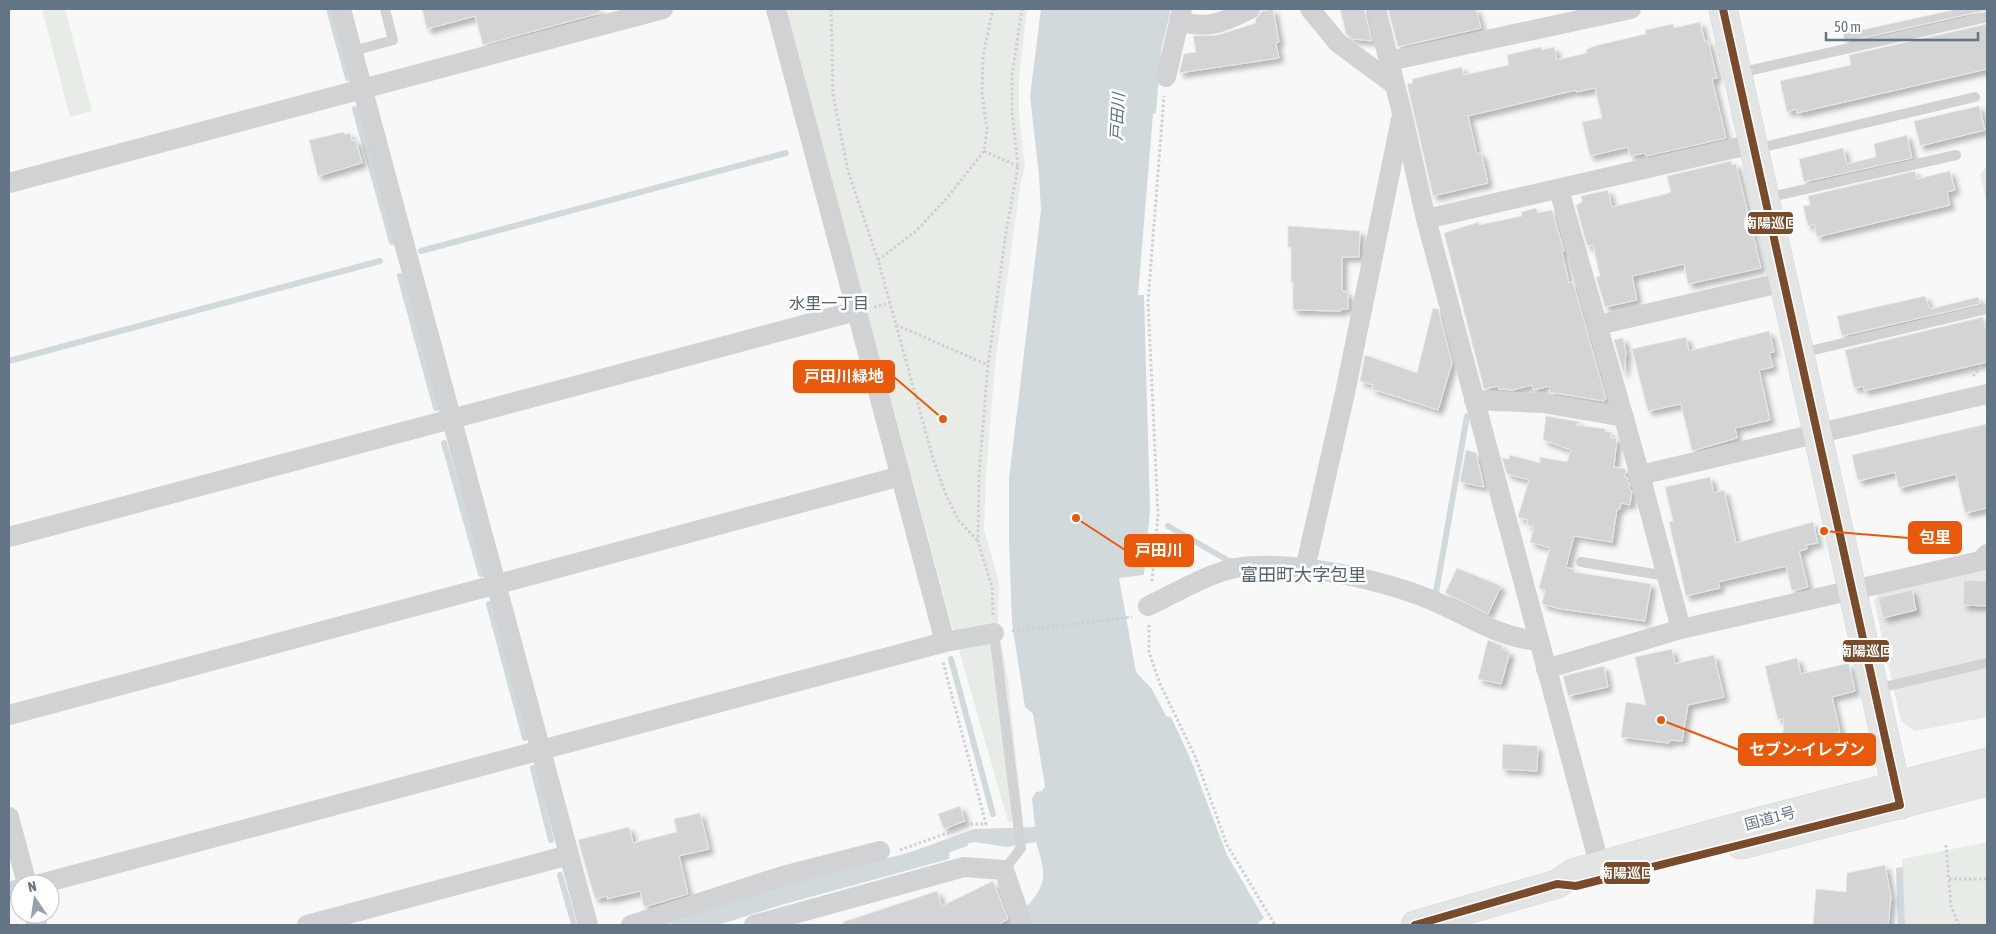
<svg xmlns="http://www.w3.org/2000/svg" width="1996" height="934" viewBox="0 0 1996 934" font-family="'Asap Condensed','Noto Sans JP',sans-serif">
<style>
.built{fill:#e7e8e9}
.green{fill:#e8ece6}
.water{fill:#d2d9dd}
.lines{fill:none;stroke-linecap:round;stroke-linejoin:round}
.stream{stroke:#d2d9dd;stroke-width:6}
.building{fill:#d3d4d5;stroke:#e8e8e8;filter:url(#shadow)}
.secondary-casing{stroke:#d3d5d7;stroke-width:29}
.highway-casing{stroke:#d4d6d6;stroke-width:29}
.path{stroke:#cecfd0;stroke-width:3;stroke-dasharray:2.5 2.5;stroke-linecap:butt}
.lane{stroke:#d1d2d3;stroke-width:10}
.street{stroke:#d1d2d3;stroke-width:20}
.secondary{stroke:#e3e4e4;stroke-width:28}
.highway{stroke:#e3e4e4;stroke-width:28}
.bus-1-casing{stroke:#fff;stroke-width:11}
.bus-1{stroke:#7a4b2a;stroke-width:8}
.labels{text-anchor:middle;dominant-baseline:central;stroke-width:5;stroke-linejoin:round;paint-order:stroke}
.street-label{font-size:15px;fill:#637484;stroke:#fff}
.water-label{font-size:16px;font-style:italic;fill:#5e747d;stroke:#fff}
.neighbourhood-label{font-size:16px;fill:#55636e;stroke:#fff}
.quarter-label{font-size:18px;fill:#55636e;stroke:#fff}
.leader{fill:none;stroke:#e8590c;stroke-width:2}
.callout-dot{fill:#e8590c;stroke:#fff;stroke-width:2}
.callout{fill:#e8590c;stroke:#e8590c;stroke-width:2}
.callout-label{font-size:16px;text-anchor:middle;font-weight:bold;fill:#fff}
.line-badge{stroke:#fff;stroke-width:2}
.badge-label{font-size:14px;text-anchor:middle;font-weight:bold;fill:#fff}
</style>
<defs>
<filter id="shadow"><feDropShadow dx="4.5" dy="4.5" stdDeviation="2.5" flood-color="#0004"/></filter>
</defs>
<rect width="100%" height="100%" fill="#f8f8f8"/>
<!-- built -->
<polygon class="built" points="1987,568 1987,717 1915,731 1901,721 1874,601 1878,594"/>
<!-- green -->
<g class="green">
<polygon points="42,9 65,9 92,111 70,117"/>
<polygon points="785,9 1027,9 1019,77 1019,114 1025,167 1020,187 995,365 986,474 984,529 999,583 998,626 1008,680 1023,822 1008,821 954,633"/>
<polygon points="1987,166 1987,205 1980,174"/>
<polygon points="1987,842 1987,925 1905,925 1902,859"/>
</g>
<!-- water -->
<g class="water">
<path d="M1041 9H1171L1161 50 1156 113 1153 114 1138 295H1144L1150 509 1144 575 1119 578 1136 672 1152 689 1166 716 1171 717 1191 760 1227 855 1264 918 1259 922 1258 925H1033L1027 906C1049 882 1045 872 1036 842L1007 847 974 842 950 848 949 859 781 905 718 925H665L780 885 908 853 974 829 1035 827 1032 798 1036 792 1042 791 1045 786 1033 714 1025 707 1012 623 1009 541V479L1041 210 1039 176 1030 96Z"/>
<polygon points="1903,867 1905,925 1898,925 1896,868"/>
</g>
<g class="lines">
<!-- stream -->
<g class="stream">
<polyline points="329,9 348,78"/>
<polyline points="355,109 392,242"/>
<polyline points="421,251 786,153"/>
<polyline points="400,276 436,408"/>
<polyline points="9,361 380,261"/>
<polyline points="444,443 481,574"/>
<polyline points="1168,526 1229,561 1234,561"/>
<polyline points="1435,598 1467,416"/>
<polyline points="489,604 525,738"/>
<polyline points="951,659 993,814"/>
<polyline points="533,768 551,840"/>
<polyline points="943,851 965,844"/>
<polyline points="560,875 574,924"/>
</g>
</g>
<!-- building -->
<g class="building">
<polygon points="422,9 600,9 600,13 483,45 475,16 427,29"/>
<polygon points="1273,9 1279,42 1276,43 1279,58 1179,73 1184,54 1196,52 1193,36 1218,35 1256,23 1255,20 1262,11"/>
<polygon points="1340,9 1364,9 1372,41 1353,39 1346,34"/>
<polygon points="1388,9 1476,9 1481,28 1398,47"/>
<polygon points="1958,9 1987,10 1845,42 1843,34"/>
<polygon points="1700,22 1705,42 1708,41 1717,78 1712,79 1726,138 1646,156 1645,153 1630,156 1628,147 1590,156 1582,122 1602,118 1595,88 1576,92 1576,90 1468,116 1477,154 1481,153 1488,183 1433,196 1407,84 1413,83 1412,79 1462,67 1464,75 1509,65 1507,55 1541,47 1541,50 1554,47 1557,60 1587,53 1586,50 1594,46 1646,34 1645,30 1673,24 1674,28"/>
<polygon points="1987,24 1987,69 1797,113 1796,109 1787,112 1780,81 1851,65 1849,55"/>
<polygon points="1979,106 1985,130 1920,146 1914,121"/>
<polygon points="344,132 344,135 350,133 352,141 356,140 362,163 318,176 309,140"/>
<polygon points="1907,135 1912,158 1804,182 1799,159 1843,148 1847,164 1876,157 1874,144"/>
<polygon points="1731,161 1732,165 1736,164 1761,268 1688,284 1684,264 1632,276 1637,300 1605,307 1596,277 1600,276 1593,245 1587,246 1576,205 1582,202 1581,196 1608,190 1612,207 1666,194 1671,192 1667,176"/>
<polygon points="1915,171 1917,179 1950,171 1955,190 1947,192 1950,205 1817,237 1814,224 1808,226 1803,206 1810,205 1808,196"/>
<polygon points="1536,208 1538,213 1552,210 1564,251 1562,252 1569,283 1573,282 1606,399 1604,401 1549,392 1550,386 1533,390 1532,385 1513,390 1499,389 1498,386 1484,389 1444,233 1479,222 1479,225 1522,216 1521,212"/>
<polygon points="1288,226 1360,231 1359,257 1342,257 1342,290 1348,293 1348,309 1341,309 1341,311 1293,310 1293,282 1291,282 1291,247 1288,247"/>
<polygon points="1925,296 1930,309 1978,297 1980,304 1842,336 1837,316"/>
<polygon points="1433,308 1438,309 1452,363 1438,410 1372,389 1373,385 1360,381 1365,355 1417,373"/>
<polygon points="1983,317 1985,327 1987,327 1987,362 1864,391 1863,386 1854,388 1845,350"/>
<polygon points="1769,331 1774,352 1769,353 1773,367 1759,370 1770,420 1735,428 1737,438 1692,451 1681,404 1648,411 1632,349 1686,337 1689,351"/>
<polygon points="1623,338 1626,352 1624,374 1614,340"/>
<polygon points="1546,416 1580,422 1576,425 1605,429 1605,432 1611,432 1611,438 1617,438 1614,467 1626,469 1625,477 1628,478 1627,483 1630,483 1629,489 1632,491 1630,505 1621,503 1620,509 1617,509 1612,542 1574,536 1566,567 1575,570 1574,572 1651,584 1645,621 1561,609 1542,604 1545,590 1539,588 1550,548 1530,542 1534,527 1527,525 1528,520 1518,517 1529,480 1507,474 1502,458 1509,459 1510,455 1540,463 1540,457 1567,462 1571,450 1543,440"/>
<polygon points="1987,424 1987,508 1965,513 1956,474 1899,488 1895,472 1859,481 1857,478 1852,455"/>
<polygon points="1466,450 1476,453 1484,487 1460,482"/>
<polygon points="1710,477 1714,493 1724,490 1736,543 1813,522 1818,543 1806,545 1807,549 1799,551 1808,587 1792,591 1786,566 1718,582 1720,588 1686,596 1669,522 1673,521 1665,487"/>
<polygon points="1457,568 1501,586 1488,614 1445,593"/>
<polygon points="1964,580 1987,581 1987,606 1963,605"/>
<polygon points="1912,590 1916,610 1883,618 1878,598"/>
<polygon points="1488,640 1503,646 1501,649 1510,652 1501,684 1478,679"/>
<polygon points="1672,649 1675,664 1714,655 1724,697 1688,705 1682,741 1670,740 1669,743 1621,737 1626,702 1646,705 1635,657"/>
<polygon points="1797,658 1801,674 1849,663 1855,691 1832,697 1840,732 1782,745 1784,718 1778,720 1765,666"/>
<polygon points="1604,666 1608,687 1568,696 1563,676"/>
<polygon points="1503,744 1538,746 1537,771 1502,769"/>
<polygon points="960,806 965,821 944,829 938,814"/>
<polygon points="700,813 709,849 679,856 688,894 644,907 640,891 607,899 607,896 595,899 578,840 629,827 633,843 677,832 674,819"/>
<polygon points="1885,865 1891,897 1888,925 1813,925 1816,889 1846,892 1847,873"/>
<polygon points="993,881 1008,919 998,925 844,925 843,922 937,891 942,906"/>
</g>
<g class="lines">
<!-- secondary casing -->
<g class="secondary-casing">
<polyline id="secondary" points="1723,9 1900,805"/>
</g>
<!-- highway casing -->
<g class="highway-casing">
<g id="highway">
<polyline points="1741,845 1987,782"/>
<polyline points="1415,925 1557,884 1573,873 1719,832 1987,762"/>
</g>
</g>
<!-- path -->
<g class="path">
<polyline points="831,9 833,94 848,171 878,260 934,462 946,495 959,521 978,541"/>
<polyline points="984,151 1018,166"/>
<polyline points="878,260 916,231 947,198 984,151 987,129 982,94 983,56 993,9"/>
<polyline points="874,307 890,303"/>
<polyline points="896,325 988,365"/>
<polyline points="1973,376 1981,367"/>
<polyline points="1152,581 1158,515 1148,302 1164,96"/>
<polyline points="993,615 992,587 978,542 979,474 988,365 1006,232 1018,166 1012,112 1012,75 1022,9"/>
<polyline points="1149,625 1149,652 1160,684 1195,756 1227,845 1275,925"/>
<polyline points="1012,631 1132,617"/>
<polyline points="1946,845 1951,906 1959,925"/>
<polyline points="900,850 972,824 986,824 943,662"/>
<polyline points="1949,879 1987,879"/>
</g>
<!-- lane -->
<g class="lane">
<polyline points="353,51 393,40 385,9"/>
<polyline points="1739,73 1987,17"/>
<polyline points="1755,149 1975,97"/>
<polyline points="1766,198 1956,155"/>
<polyline points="1801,353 1987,309"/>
<polyline points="1581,562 1667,576"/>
<polyline points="994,633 1021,848 1004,870"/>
<polyline points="1875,689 1987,663"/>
</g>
<!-- street -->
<g class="street">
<polyline points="341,9 588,925"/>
<polyline points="776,9 945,642"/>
<polyline points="1310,9 1338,43 1395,85"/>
<polyline points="1376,9 1402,113 1426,219 1596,852"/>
<path d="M1179 21C1208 30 1224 22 1250 9"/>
<polyline points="1389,61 1631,9"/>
<polyline points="1166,77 1182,9"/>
<polyline points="9,183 663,9"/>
<polyline points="1559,190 1640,475 1681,629"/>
<polyline points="1426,219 1753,144"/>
<polyline points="1598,325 1784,282"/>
<polyline points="1474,400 1543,403 1624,417"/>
<polyline points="1640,475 1987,394"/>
<polyline points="9,537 856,311"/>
<polyline points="1305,569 1345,393 1401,119"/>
<path d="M1148 606C1174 594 1208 573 1236 568 1291 559 1385 580 1436 602 1472 618 1498 637 1538 641"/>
<polyline points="1546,669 1681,629 1980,561 1987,554"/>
<polyline points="9,715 901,476"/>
<polyline points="9,817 27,884"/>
<polyline points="40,884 945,642 994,633"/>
<polyline points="9,892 20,889"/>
<polyline points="34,914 37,925"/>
<polyline points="307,925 569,855"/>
<polyline points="631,925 783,876 880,851"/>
<polyline points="754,925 964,867 1004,870 1023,925"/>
</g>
<!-- secondary -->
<use href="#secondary" class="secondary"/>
<!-- highway -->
<use href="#highway" class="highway"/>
<!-- bus-1 casing -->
<g class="bus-1-casing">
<polyline id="bus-1" points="1415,925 1557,884 1576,886 1900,805 1723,9"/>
</g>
<!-- bus-1 -->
<use href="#bus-1" class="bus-1"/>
</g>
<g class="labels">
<!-- street labels -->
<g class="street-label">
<text transform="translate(1770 818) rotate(-15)">国道1号</text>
</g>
<!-- water labels -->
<g class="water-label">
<text transform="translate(1117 117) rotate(-87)">戸田川</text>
</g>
<!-- neighbourhood labels -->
<g class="neighbourhood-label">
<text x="829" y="303">水里一丁目</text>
</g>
<!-- quarter labels -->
<g class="quarter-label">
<text x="1303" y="574">富田町大字包里</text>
</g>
</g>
<!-- callouts -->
<path class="leader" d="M943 419L894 377M1824 531L1909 538M1076 518L1125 550M1661 720L1739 750"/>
<g class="callout-dot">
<circle cx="943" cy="419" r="5"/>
<circle cx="1824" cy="531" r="5"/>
<circle cx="1076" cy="518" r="5"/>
<circle cx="1661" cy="720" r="5"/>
</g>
<g class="callout">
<rect x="794" y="361" width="100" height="31" rx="5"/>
<rect x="1909" y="522" width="52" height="31" rx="5"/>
<rect x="1125" y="535" width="68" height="31" rx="5"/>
<rect x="1739" y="734" width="136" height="31" rx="5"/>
</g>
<g class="callout-label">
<text x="844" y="382">戸田川緑地</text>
<text x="1935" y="543">包里</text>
<text x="1159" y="556">戸田川</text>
<text x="1807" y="755">セブン-イレブン</text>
</g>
<g class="line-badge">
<rect x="1747" y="211" width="47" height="24" rx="5" fill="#7a4b2a"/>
<rect x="1842" y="639" width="48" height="24" rx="5" fill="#7a4b2a"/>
<rect x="1603" y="861" width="48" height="24" rx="5" fill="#7a4b2a"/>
</g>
<g class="badge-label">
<text x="1771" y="228">南陽巡回</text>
<text x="1866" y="656">南陽巡回</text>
<text x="1627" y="878">南陽巡回</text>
</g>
<!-- border -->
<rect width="1996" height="934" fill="none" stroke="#637484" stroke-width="20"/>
<!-- north arrow -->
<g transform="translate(35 899) rotate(347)"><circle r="24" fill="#ffffff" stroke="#c1c7ce"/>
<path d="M0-4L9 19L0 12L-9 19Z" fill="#97a2ad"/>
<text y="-8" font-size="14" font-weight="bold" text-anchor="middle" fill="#637484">N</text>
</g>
<!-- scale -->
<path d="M1826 32v8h152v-8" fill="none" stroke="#637484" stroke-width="2.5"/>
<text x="1834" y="32" font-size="15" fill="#637484" stroke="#ffffff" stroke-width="4" paint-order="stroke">50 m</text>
</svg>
